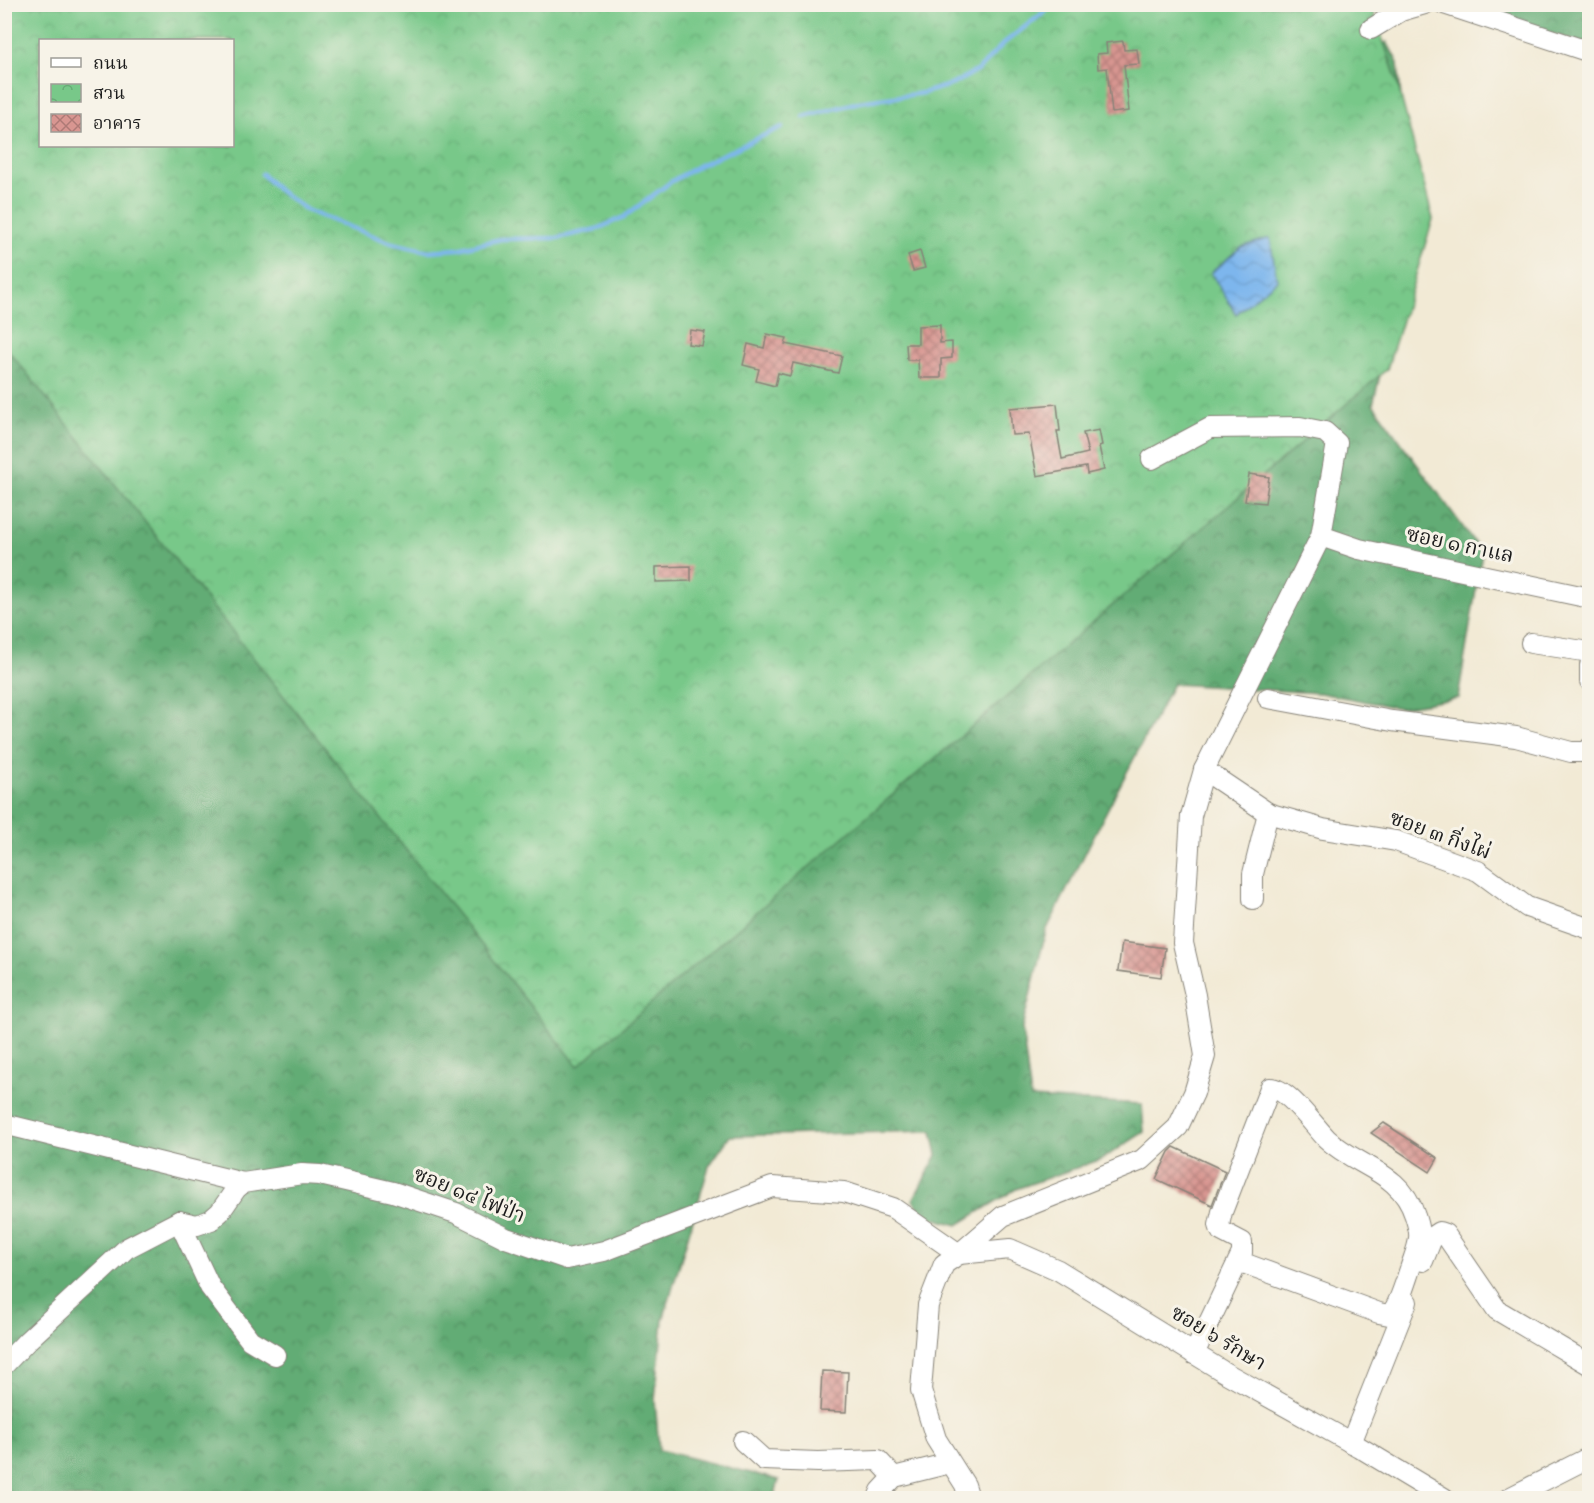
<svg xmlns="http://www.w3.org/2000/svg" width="1594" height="1503" viewBox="0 0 1594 1503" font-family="'IM FELL English','Noto Serif Thai',serif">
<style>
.forest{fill:url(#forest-crowns);stroke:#3f6448;stroke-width:1.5;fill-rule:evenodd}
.park{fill:url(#park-crowns);stroke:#4a7252;stroke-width:1.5;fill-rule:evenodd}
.water{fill:url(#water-waves);stroke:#4c6984;stroke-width:1.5}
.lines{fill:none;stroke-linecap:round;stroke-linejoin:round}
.stream{stroke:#7db6ed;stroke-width:4.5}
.building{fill:url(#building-cross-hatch)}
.street-casing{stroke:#878378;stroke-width:22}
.street{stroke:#fff;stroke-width:20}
.labels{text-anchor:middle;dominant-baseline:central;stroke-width:6;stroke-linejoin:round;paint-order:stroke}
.street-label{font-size:21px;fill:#1c1c1c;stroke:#f7f3e8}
</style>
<defs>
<pattern id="forest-crowns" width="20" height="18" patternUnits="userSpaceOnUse" patternTransform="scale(1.5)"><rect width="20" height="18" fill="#62ac75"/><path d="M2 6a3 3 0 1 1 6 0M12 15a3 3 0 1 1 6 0" fill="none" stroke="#508b5f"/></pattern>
<pattern id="park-crowns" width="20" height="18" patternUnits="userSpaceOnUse" patternTransform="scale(1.5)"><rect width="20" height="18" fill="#78c889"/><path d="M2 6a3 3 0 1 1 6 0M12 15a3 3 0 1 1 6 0" fill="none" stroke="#67ab76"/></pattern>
<pattern id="water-waves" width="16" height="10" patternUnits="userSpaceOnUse" patternTransform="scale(1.5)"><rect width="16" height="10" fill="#7db6ed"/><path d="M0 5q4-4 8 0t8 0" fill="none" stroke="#6b9ccb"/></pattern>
<pattern id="building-cross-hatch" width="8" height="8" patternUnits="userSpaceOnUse" patternTransform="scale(1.5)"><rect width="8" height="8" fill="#d89691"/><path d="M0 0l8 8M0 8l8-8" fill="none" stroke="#ae7a76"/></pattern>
</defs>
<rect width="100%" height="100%" fill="#f7f3e8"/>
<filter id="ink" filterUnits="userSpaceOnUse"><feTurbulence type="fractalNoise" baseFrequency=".0167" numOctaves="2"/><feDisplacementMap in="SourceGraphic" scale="12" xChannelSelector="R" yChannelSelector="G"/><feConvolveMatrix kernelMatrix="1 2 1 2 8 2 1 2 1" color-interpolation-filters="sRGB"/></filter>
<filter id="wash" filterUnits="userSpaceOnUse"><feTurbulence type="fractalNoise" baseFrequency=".008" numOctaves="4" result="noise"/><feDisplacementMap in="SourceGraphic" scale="24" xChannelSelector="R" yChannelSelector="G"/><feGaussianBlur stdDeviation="1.35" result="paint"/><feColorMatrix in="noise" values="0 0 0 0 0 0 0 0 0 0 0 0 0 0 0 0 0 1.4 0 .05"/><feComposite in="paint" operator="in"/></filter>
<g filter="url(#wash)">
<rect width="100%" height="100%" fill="#f2ead5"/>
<!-- forest -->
<g class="forest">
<path d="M5 5 1335 81 1387 42 1398 63 1413 239 1373 404 1482 553 1458 698 1400 708 1320 693 1173 684 1103 818 1046 931 1022 1028 1031 1098 1142 1104 1144 1132 1102 1159 1016 1189 958 1225 925 1216 913 1200 937 1155 932 1131 730 1136 709 1166 663 1320 655 1400 659 1450 779 1480 774 1498H5ZM40 40H232V146H40Z"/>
<polygon points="1464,5 1589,5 1589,46"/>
</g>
<!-- park -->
<path class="park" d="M4 5H1371L1397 81 1433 219 1387 369 578 1066 5 346ZM40 40H232V146H40Z"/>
<!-- water -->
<polygon class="water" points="1270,238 1277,280 1236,314 1211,273 1241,247"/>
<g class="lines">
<!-- stream -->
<g class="stream">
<polyline points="804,117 859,102 923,93 953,84 978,70 1004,43 1047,10 1050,4"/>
<polyline points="262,174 277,189 308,211 392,243 428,251 458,249 501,239 557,238 597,229 624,217 672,181 700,165 782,127"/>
</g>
</g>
<g id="blocks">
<!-- building -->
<g class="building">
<polygon points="1123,41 1124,50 1137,49 1139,64 1124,65 1129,111 1112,113 1107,68 1098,69 1097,54 1107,53 1106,43"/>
<polygon points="920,251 925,268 913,271 908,255"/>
<polygon points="940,325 940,343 952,342 952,358 941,359 941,378 919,378 918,360 907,360 906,344 918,344 918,326"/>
<polygon points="690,330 705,332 702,346 688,344"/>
<polygon points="767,334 787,338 785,344 842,356 838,373 793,363 790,376 778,373 775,386 756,381 759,369 743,365 748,344 764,348"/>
<polygon points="1057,404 1060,431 1057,431 1062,459 1088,453 1083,433 1099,430 1102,445 1099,446 1104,470 1087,474 1086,467 1037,476 1029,434 1012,435 1010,408"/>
<polygon points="1249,474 1269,477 1265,503 1245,501"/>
<polygon points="691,566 691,581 656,582 656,567"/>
<polygon points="1122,942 1165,948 1161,977 1118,971"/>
<polygon points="1384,1123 1438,1158 1430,1172 1371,1133"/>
<polygon points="1174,1147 1225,1171 1212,1205 1156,1179 1169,1152"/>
<polygon points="822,1371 848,1372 846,1412 820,1411"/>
</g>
</g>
</g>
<g filter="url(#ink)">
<use href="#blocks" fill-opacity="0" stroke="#878378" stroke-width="1.5"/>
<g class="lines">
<!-- street casing -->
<g class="street-casing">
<g id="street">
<polyline points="1444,4 1590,52"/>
<polyline points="1371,29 1401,11 1425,4"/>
<polyline points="1321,536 1359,549 1590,598"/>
<polyline points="1531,643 1590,652"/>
<polyline points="1590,665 1590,681"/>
<polyline points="1268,698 1392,721 1516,737 1571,752 1588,752 1590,748"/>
<polyline points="1204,770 1268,813 1323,829 1396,841 1478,871 1527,907 1590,929"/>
<polyline points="1253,899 1253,874 1268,813"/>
<polyline points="4,1124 243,1183"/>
<polyline points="179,1221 210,1287 250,1340 275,1355"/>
<polyline points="959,1254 1010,1249 1058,1270 1224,1372 1359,1447 1444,1498"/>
<polyline points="1423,1261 1433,1236 1439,1232 1445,1234 1497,1310 1590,1365"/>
<path d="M1194 1354 1242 1253V1242L1221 1231 1219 1225 1222 1212 1270 1088C1287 1087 1315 1127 1327 1139 1358 1168 1401 1171 1415 1216 1417 1223 1420 1231 1419 1238 1418 1249 1413 1259 1410 1269 1406 1280 1398 1309 1389 1315L1379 1313 1238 1261"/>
<polyline points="4,1365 28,1340 127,1248 179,1221 197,1225 211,1220 220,1212 236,1189 243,1183 302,1174 320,1175 393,1192 456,1213 506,1238 567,1259 604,1251 772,1187 844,1192 893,1208 959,1254"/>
<polyline points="743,1441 764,1460 818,1462 878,1460 894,1477"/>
<polyline points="1351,1443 1407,1302"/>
<polyline points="878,1498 881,1491 894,1477 950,1463"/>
<polyline points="969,1498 965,1485 936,1439 921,1390 928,1305 944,1264 959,1254 1003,1216 1142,1160 1178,1127 1194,1093 1205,1056 1195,995 1183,943 1191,816 1204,770 1321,536 1337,443 1325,432 1300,427 1210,428 1152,459"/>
<polyline points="1509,1498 1590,1457"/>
</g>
</g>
<!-- street -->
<use href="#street" class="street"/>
</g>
</g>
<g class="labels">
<!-- street labels -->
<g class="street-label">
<text transform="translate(1460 546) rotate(12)">ซอย ๑ กาแล</text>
<text transform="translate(1440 836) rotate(20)">ซอย ๓ กิ่งไผ่</text>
<text transform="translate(469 1196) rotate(22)">ซอย ๑๔ ไฟป่า</text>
<text transform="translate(1218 1339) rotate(31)">ซอย ๖ รักษา</text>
</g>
</g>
<!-- margin -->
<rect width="1594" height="1503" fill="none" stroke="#f7f3e8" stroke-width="24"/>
<!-- legend -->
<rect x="39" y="39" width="195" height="108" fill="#f7f3e8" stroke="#9f9d96" stroke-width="1.5"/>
<rect x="51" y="58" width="30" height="9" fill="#ffffff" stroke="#9f9d96" stroke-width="1.5"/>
<text x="93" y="69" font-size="18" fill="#1c1c1c">ถนน</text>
<rect x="51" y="84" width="30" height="18" fill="url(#park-crowns)" stroke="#9f9d96" stroke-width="1.5"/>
<text x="93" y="99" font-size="18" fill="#1c1c1c">สวน</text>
<rect x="51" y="114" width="30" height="18" fill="url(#building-cross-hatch)" stroke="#9f9d96" stroke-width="1.5"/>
<text x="93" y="129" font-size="18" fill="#1c1c1c">อาคาร</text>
</svg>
